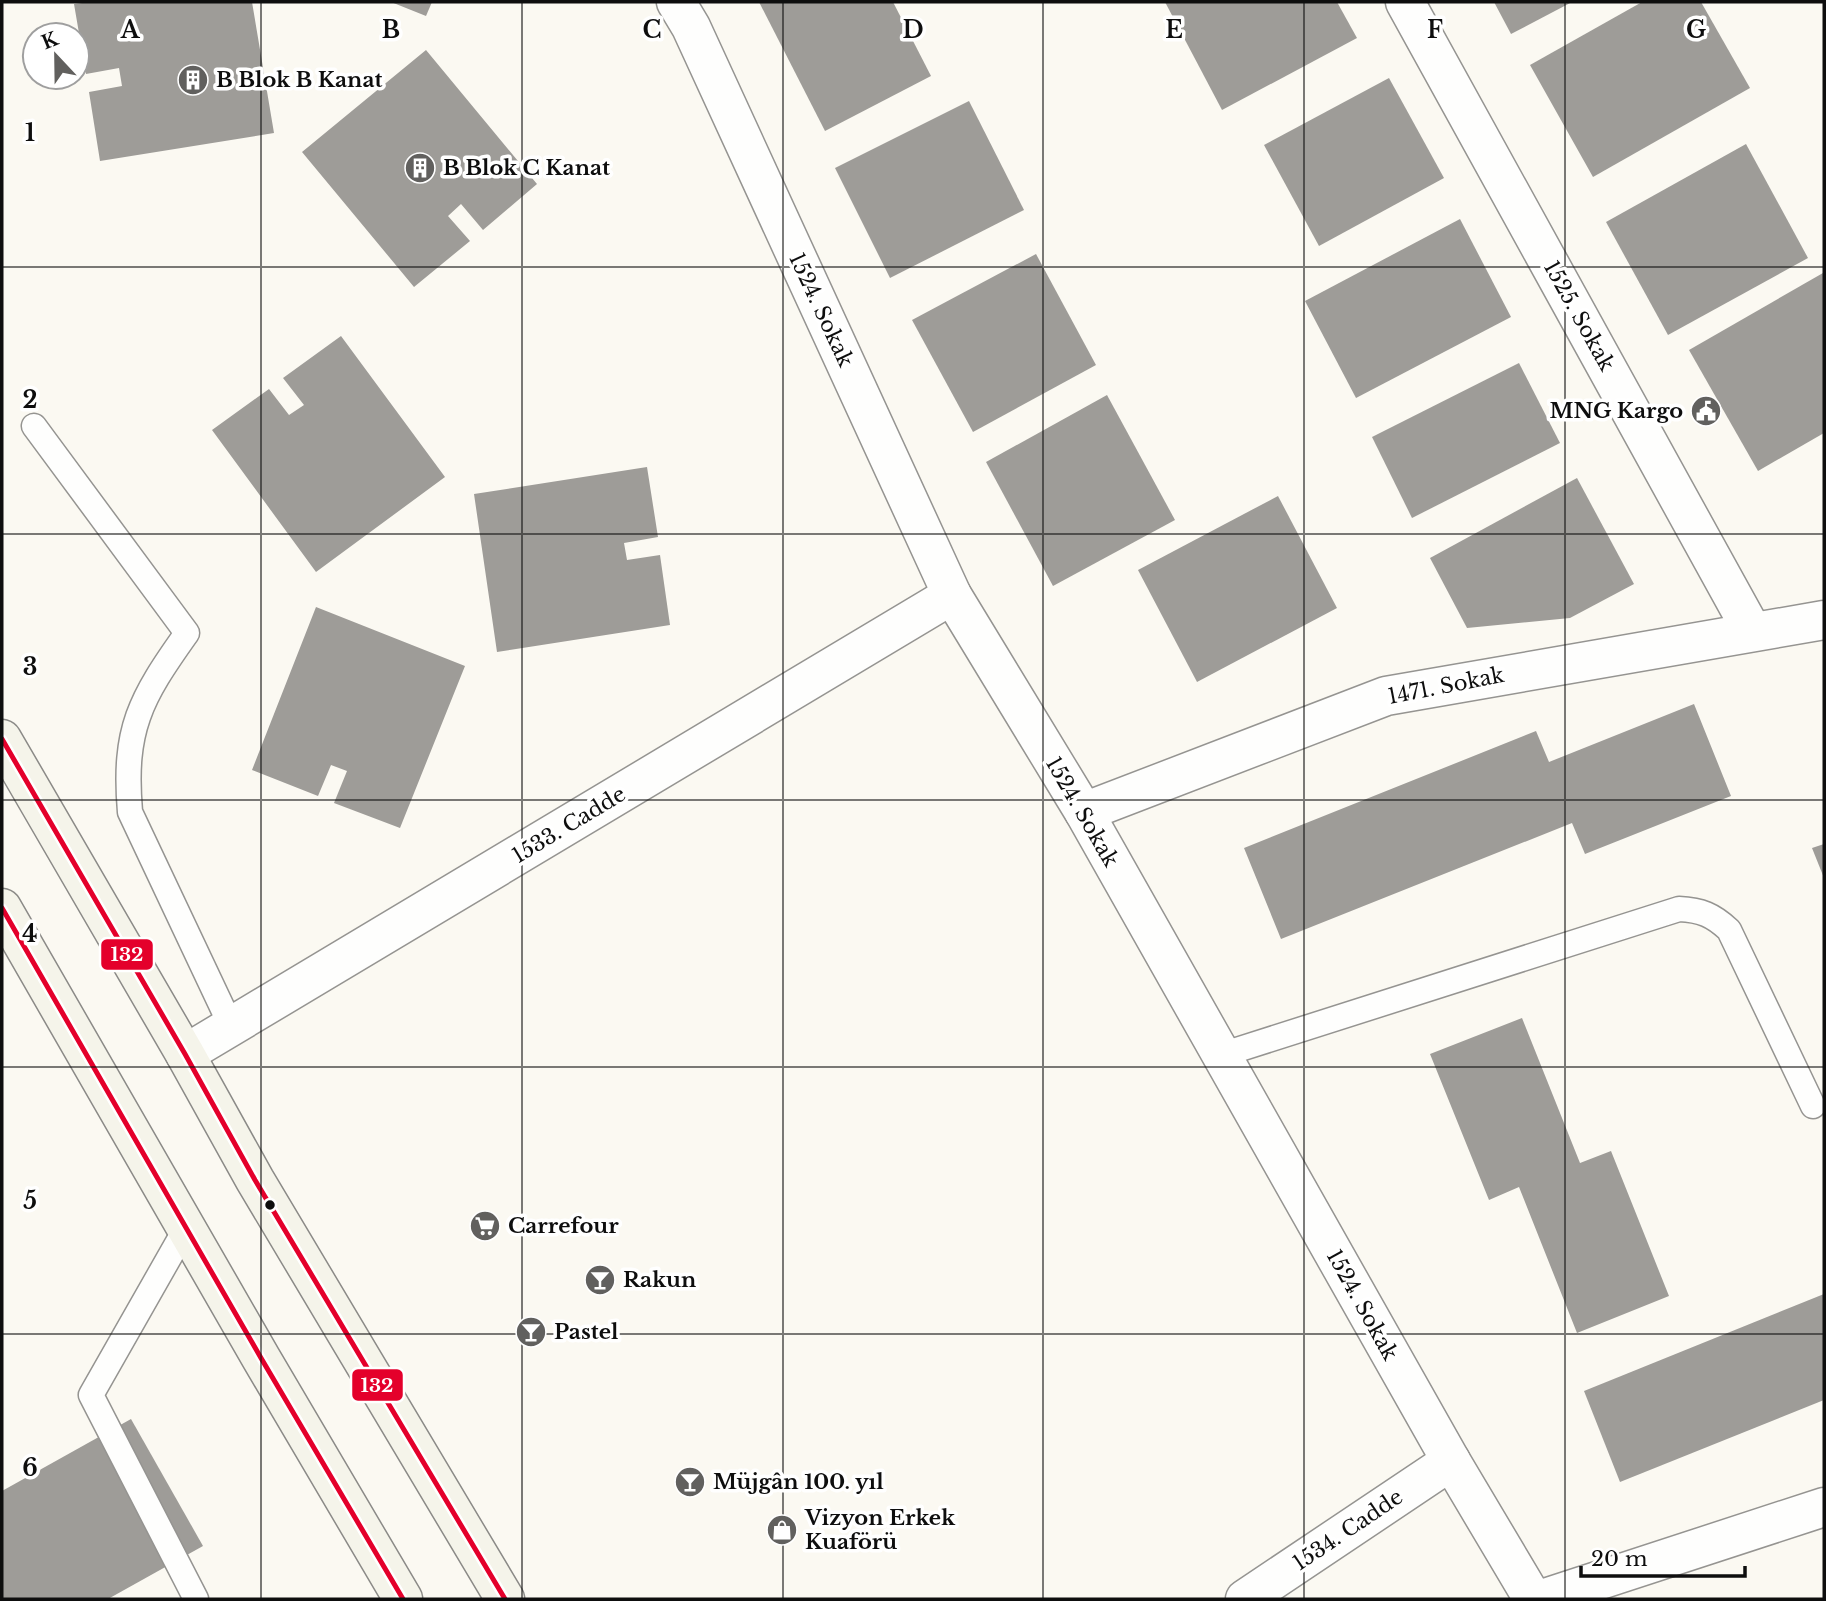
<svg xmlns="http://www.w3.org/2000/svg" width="1826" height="1601" viewBox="0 0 1826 1601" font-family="'Libre Baskerville',serif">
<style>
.building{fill:#9e9c98}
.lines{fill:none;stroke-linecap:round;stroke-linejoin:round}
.lane-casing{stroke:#959491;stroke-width:27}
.street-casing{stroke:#959491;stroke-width:41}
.secondary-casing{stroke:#8b8a87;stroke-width:41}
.lane{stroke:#fefefd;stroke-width:24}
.street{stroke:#fefefd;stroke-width:38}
.secondary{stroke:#f5f4ea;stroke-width:38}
.bus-1-casing{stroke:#fff;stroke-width:10}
.bus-1{stroke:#e4002b;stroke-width:5}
.grid{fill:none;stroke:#0e0e0e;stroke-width:2;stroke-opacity:0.55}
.bus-dot{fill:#0e0e0e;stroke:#fff;stroke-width:2.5}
.labels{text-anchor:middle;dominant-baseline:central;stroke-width:7;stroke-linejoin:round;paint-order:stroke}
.poi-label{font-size:21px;font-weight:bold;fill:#0e0e0e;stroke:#fff;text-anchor:start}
.street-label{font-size:21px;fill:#0e0e0e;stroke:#fff}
.grid-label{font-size:23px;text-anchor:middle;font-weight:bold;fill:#0e0e0e;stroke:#fff;stroke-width:7;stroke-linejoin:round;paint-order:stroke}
.line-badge{stroke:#fff;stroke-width:2.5}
.badge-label{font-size:19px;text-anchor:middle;font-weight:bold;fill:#fff}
</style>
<rect width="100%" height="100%" fill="#fbf9f2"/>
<!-- building -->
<g class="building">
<polygon points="90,2 252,2 274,133 100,161 89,92 122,86 119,68 86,74 74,4"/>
<polygon points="391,2 432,2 426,16"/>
<polygon points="759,2 893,2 931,76 825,131"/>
<polygon points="1165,2 1337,2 1357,38 1222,110"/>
<polygon points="1494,2 1572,2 1511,34"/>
<polygon points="1642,2 1701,2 1750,88 1593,177 1530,65"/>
<polygon points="426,50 537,184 483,230 461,204 448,216 470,241 414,287 302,152"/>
<polygon points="1389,78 1444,178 1319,246 1264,145"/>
<polygon points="969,101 1024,210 890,278 835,168"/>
<polygon points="1746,144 1808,258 1668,335 1606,222"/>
<polygon points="1460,219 1511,317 1356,398 1305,301"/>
<polygon points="1036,254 1096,365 973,432 912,320"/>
<polygon points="1823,273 1824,433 1758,471 1689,350"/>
<polygon points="341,336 445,477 316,572 212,430 269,389 289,415 304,405 283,378"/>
<polygon points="1519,363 1560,443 1412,518 1372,437"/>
<polygon points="1107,395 1175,520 1053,586 986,462"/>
<polygon points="647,467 658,537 624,543 627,560 660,555 670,625 497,652 474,494"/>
<polygon points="1577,478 1634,584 1570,618 1467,628 1430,558"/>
<polygon points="1278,496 1337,608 1197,682 1138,570"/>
<polygon points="316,607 465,666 400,828 334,803 347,771 331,765 318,796 252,770"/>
<polygon points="1694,704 1731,796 1585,854 1572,823 1281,939 1244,848 1536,731 1549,762"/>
<polygon points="1824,844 1824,878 1812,848"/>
<polygon points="1522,1018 1580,1163 1611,1151 1669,1296 1577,1333 1519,1187 1489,1200 1430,1054"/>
<polygon points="1824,1294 1824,1400 1620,1482 1584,1391"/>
<polygon points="131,1419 203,1546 108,1599 2,1599 2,1491"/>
</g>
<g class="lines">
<!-- lane casing -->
<g class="lane-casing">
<g id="lane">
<path d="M34 426 187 633C140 699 123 729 130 812L231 1026"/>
<path d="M1221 1055 1679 909C1701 910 1713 915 1729 930L1813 1106"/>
<polyline points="186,1228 91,1395 196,1599"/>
</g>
</g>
<!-- street casing -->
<g class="street-casing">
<g id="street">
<polyline points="676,2 691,27 952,595 1084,812 1451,1461 1533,1599"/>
<polyline points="1405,2 1752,631"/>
<polyline points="1084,812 1386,696 1824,620"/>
<polyline points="185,1054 952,595"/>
<polyline points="1245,1599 1451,1461"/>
<polyline points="1542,1599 1824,1507"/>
</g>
</g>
<!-- secondary casing -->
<g class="secondary-casing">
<g id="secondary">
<polyline points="2,739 185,1054 255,1180 505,1599"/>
<polyline points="2,908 261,1358 403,1599"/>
</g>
</g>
<!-- lane -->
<use href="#lane" class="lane"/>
<!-- street -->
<use href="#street" class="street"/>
<!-- secondary -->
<use href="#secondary" class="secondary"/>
<!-- bus-1 casing -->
<g class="bus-1-casing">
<g id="bus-1">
<polyline points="2,739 185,1054 255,1180 505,1599"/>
<polyline points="2,908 261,1358 403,1599"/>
</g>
</g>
<!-- bus-1 -->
<use href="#bus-1" class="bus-1"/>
</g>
<!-- grid -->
<path class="grid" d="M261 2V1599M522 2V1599M783 2V1599M1043 2V1599M1304 2V1599M1565 2V1599M2 267H1824M2 534H1824M2 800H1824M2 1067H1824M2 1334H1824"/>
<!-- icons -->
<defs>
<g id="building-disc" transform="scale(1.575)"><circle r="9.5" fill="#61605e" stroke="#fff"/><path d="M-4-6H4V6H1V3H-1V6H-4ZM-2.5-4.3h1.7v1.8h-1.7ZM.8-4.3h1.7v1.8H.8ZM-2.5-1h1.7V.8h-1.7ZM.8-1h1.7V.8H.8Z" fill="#fff"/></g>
<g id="civic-disc" transform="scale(1.575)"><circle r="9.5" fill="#61605e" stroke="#fff"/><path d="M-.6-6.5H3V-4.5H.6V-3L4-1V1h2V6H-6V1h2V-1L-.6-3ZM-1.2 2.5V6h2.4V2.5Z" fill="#fff"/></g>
<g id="supermarket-disc" transform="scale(1.575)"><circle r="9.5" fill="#61605e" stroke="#fff"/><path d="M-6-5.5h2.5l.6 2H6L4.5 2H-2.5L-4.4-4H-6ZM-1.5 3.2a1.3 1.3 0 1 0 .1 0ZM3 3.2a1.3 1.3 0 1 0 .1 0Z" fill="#fff"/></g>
<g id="bar-disc" transform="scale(1.575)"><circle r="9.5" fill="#61605e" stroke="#fff"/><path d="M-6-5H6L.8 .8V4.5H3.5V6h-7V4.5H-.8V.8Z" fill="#fff"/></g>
<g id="shop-disc" transform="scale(1.575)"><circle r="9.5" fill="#61605e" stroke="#fff"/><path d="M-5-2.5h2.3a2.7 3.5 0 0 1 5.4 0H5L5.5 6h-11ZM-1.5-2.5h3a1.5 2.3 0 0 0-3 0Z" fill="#fff"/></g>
</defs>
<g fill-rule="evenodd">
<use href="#building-disc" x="193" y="80"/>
<use href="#building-disc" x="420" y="168"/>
<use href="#civic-disc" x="1706" y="411"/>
<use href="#supermarket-disc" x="485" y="1226"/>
<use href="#bar-disc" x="600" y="1280"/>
<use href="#bar-disc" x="531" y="1332"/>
<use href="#bar-disc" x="690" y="1482"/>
<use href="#shop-disc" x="782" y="1530"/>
</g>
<!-- markers -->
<circle class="bus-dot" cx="270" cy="1205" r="6"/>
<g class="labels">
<!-- poi labels -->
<g class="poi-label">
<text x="216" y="80">B Blok B Kanat</text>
<text x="443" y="168">B Blok C Kanat</text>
<text x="1683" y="411" text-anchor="end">MNG Kargo</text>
<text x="508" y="1226">Carrefour</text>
<text x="623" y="1280">Rakun</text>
<text x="554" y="1332">Pastel</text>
<text x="713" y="1482">Müjgân 100. yıl</text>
<text x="805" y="1518">Vizyon Erkek<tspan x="805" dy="24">Kuaförü</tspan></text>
</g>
<!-- street labels -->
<g class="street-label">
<text transform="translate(821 310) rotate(65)">1524. Sokak</text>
<text transform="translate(1579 316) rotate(61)">1525. Sokak</text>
<text transform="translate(1446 686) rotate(-11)">1471. Sokak</text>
<text transform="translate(1082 812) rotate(60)">1524. Sokak</text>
<text transform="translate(569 825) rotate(-31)">1533. Cadde</text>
<text transform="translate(1362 1305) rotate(61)">1524. Sokak</text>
<text transform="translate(1348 1530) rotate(-34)">1534. Cadde</text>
</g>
</g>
<g class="grid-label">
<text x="130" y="38">A</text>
<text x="391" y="38">B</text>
<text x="652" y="38">C</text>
<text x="913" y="38">D</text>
<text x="1174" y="38">E</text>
<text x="1435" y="38">F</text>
<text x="1696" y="38">G</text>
<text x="30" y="141">1</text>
<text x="30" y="408">2</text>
<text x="30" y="675">3</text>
<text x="30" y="942">4</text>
<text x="30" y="1209">5</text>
<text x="30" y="1476">6</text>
</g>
<g class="line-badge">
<rect x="100" y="938" width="54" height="33" rx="7" fill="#e4002b"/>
<rect x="351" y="1368" width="53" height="34" rx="7" fill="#e4002b"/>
</g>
<g class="badge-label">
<text x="127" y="961">132</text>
<text x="377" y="1392">132</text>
</g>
<!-- border -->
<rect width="1826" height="1601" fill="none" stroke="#0e0e0e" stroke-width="7"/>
<!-- north arrow -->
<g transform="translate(56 56) rotate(338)"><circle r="33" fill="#ffffff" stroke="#9f9f9f" stroke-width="2"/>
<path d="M0-5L12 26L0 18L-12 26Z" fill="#61605e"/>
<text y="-10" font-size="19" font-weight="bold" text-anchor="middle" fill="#0e0e0e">K</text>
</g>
<!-- scale -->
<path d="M1581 1566v10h164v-10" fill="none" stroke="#0e0e0e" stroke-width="3.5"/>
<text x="1591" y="1566" font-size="21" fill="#0e0e0e" stroke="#ffffff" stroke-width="5" paint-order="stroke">20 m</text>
</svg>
